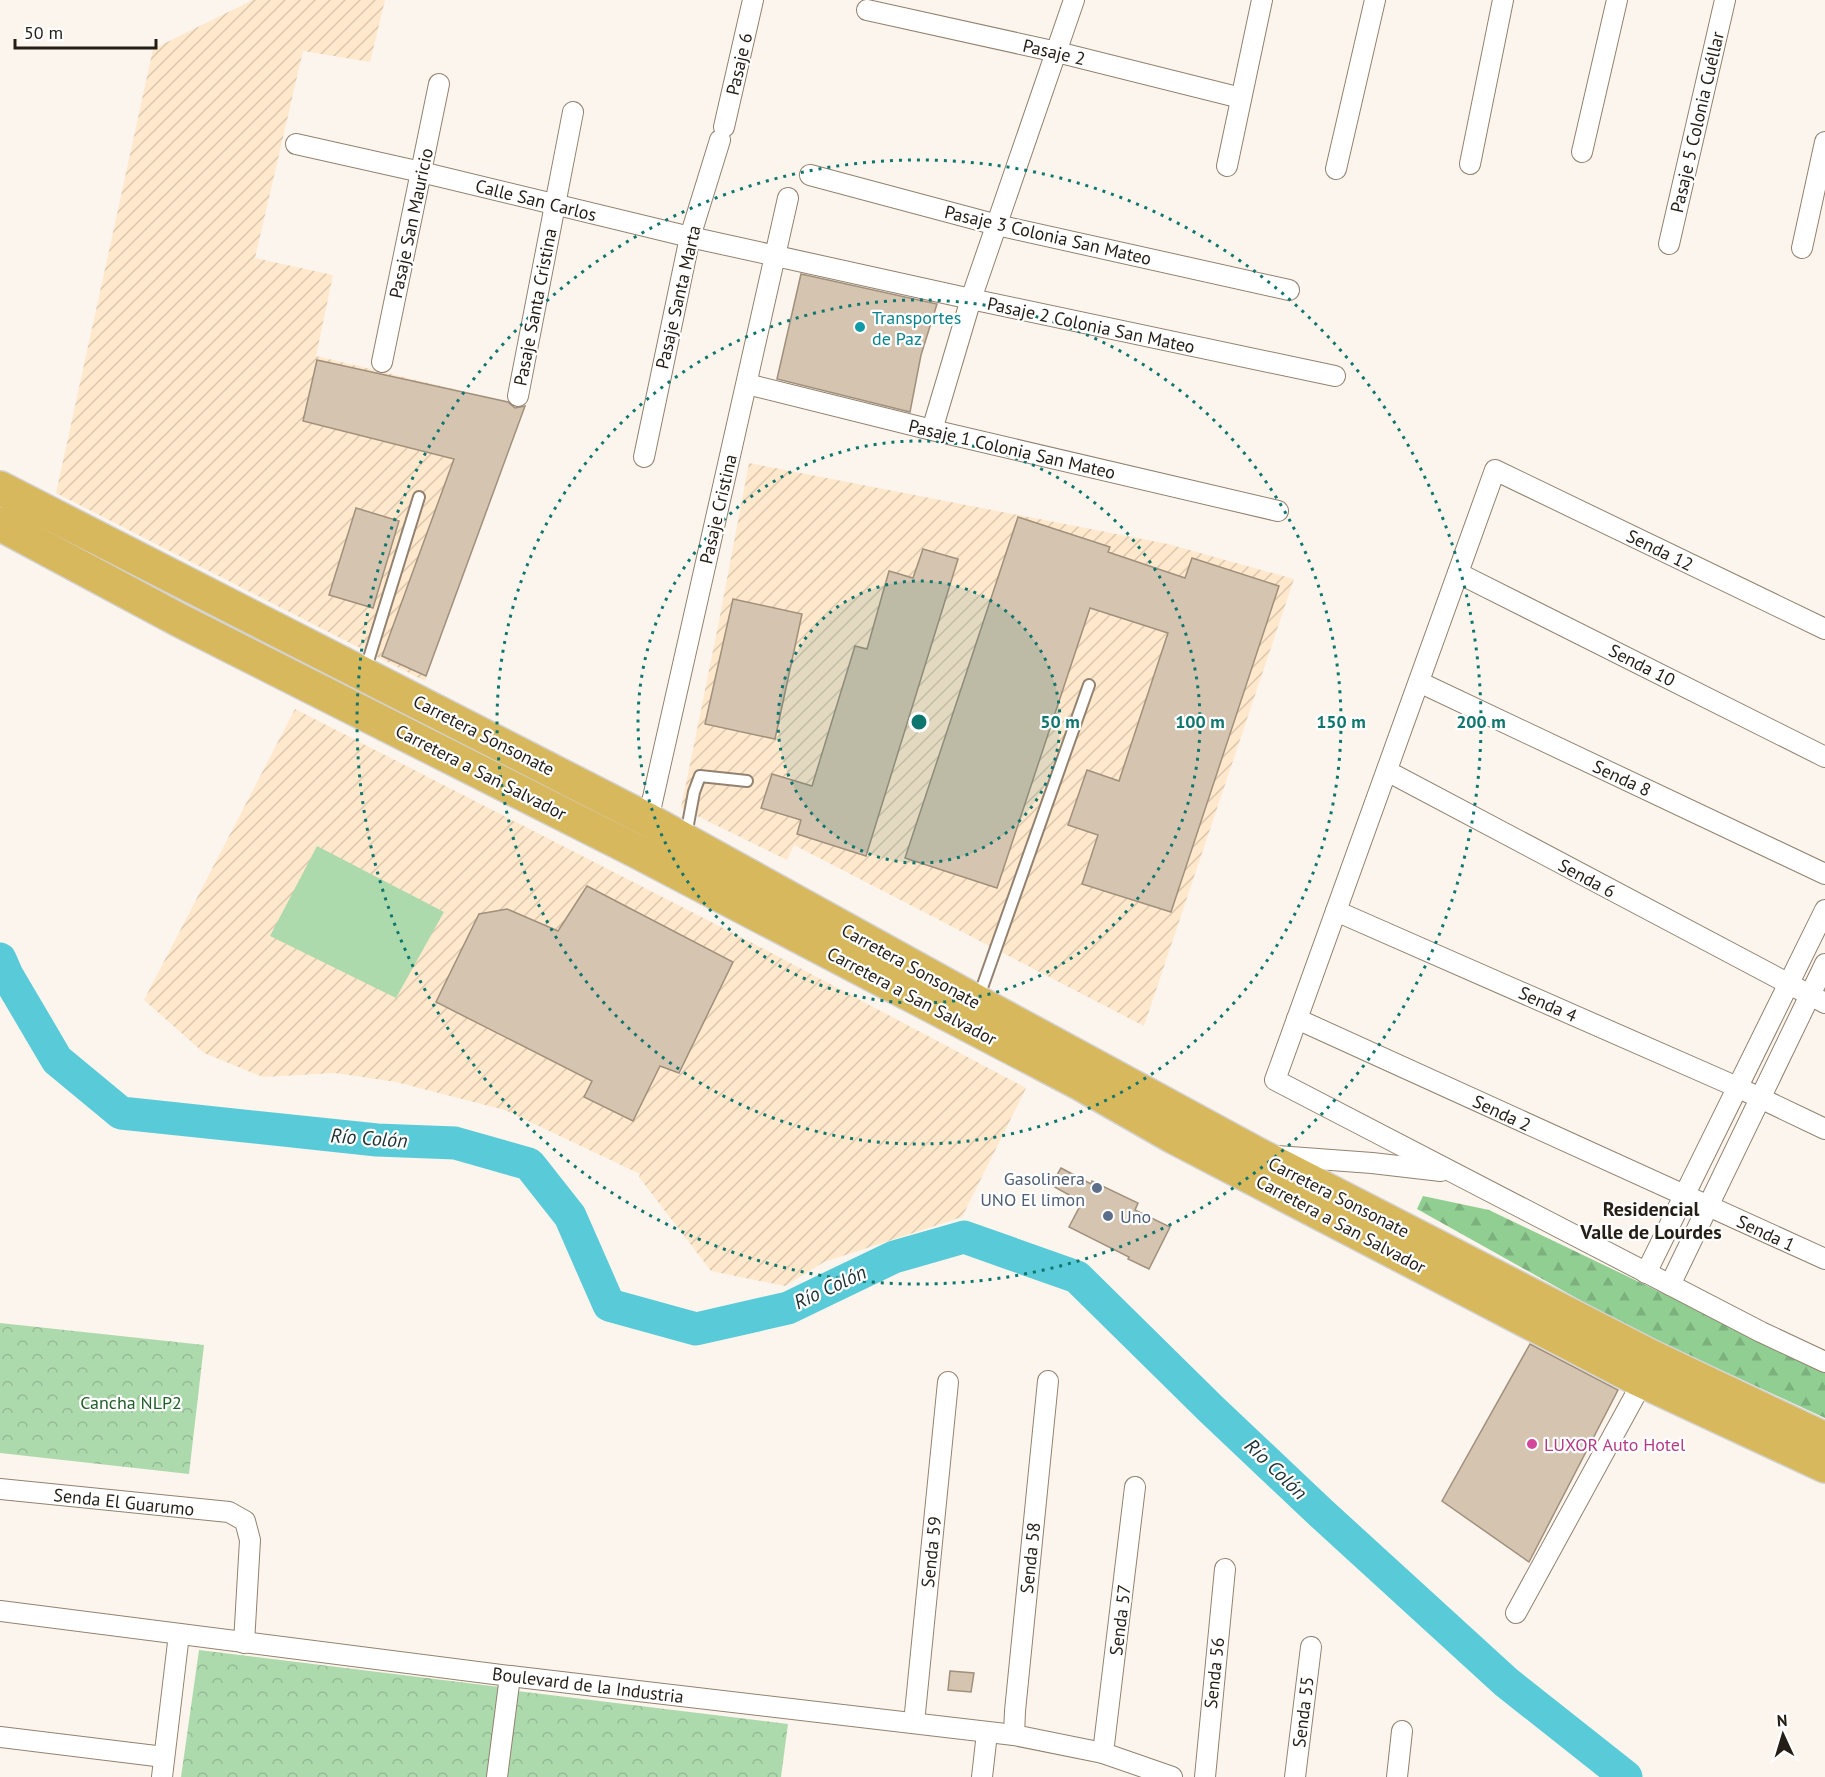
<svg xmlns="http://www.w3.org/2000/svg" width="1825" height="1777" viewBox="0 0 1825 1777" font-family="'PT Sans',sans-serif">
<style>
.industrial{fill:url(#industrial-furrows)}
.forest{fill:url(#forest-firs)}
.park{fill:url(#park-crowns)}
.garden{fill:#addaad}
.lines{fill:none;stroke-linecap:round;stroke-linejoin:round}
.river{stroke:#59cbd8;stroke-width:33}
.building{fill:#d5c4af;stroke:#a0907c;stroke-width:1.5}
.lane-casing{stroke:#92826f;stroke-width:14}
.street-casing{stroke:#92826f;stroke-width:22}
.highway-casing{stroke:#d3d2d0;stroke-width:36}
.lane{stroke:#fff;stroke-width:10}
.street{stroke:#fff;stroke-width:20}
.highway{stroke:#d8b85d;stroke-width:33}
.ring{fill:none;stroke:#0f766e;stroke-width:3;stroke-dasharray:3 6}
.culture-dot{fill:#0f9aa8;stroke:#fff;stroke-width:2}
.service-dot{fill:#5c6f8a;stroke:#fff;stroke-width:2}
.hotel-dot{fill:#d1479c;stroke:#fff;stroke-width:2}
.labels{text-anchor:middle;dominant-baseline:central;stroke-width:4.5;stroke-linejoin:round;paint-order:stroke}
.street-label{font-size:18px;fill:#241e16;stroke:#fff}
.culture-label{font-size:18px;fill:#0d838f;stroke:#fff;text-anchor:start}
.service-label{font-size:18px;fill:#4e5e75;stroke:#fff;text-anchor:end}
.park-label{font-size:18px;fill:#1e5d26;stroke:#fff}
.hotel-label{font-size:18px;fill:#b23c85;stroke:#fff;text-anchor:start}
.water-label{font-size:20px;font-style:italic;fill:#1d3234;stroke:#fff}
.neighbourhood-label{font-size:20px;font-weight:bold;fill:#241e16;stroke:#fff}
.centre{fill:#0f766e;stroke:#fff;stroke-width:3}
.ring-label{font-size:18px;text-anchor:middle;font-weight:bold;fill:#0f766e;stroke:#fff;stroke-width:4.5;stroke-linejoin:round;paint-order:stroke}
</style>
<defs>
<pattern id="industrial-furrows" width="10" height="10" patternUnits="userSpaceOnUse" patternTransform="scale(1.5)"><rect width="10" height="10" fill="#ffe8cc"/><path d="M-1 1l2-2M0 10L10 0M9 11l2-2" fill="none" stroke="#dac7ae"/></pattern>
<pattern id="forest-firs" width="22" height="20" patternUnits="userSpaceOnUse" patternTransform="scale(1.5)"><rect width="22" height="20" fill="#90ce92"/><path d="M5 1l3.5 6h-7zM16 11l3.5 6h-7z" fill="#7cb07d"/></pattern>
<pattern id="park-crowns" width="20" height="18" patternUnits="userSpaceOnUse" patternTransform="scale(1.5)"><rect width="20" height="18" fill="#addaad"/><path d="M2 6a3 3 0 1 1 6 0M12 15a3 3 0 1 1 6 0" fill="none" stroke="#95bb94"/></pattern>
</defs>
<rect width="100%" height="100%" fill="#fcf5ed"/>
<!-- industrial -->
<g class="industrial">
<polygon points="253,0 385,0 370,62 303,51 255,258 333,275 316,356 525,406 425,681 56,493 153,49"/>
<polygon points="749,463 1168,544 1294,579 1144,1026 794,845 787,860 681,808 719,621"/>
<polygon points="295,709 764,949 1026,1088 962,1217 824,1262 785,1286 711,1271 639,1177 640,1174 505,1110 396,1082 335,1073 263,1077 204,1053 144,1000"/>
</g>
<!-- forest -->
<polygon class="forest" points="1423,1196 1489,1210 1825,1371 1825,1418 1630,1328 1417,1209"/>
<!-- park -->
<g class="park">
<polygon points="0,1323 204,1345 189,1474 0,1453"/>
<polygon points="199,1650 508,1688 500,1777 181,1777"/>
<polygon points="517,1691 788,1724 781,1777 505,1777"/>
</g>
<!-- garden -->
<polygon class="garden" points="317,846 444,912 396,998 270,936"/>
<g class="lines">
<!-- river -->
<polyline class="river" points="0,959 7,975 57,1060 121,1113 377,1140 455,1143 529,1164 570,1216 609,1305 696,1329 788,1308 894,1257 964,1237 1077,1277 1211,1409 1321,1513 1506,1682 1626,1777"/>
</g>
<!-- building -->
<g class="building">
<polygon points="801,274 937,304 921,355 910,412 777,379"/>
<polygon points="317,360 508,402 515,408 525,406 426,676 382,656 454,459 303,421"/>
<polygon points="356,508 399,521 373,608 329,595"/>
<polygon points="1018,517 1110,547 1108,552 1185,578 1192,558 1279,586 1171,912 1082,884 1098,835 1068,825 1087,770 1119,781 1168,633 1090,608 997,888 905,858"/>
<polygon points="923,549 958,559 866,856 797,834 801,820 761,808 772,774 812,786 855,646 867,649 889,571 913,578"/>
<polygon points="733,599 802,614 775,739 705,724"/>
<polygon points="587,886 733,962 679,1073 660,1066 633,1121 584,1097 592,1081 436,1002 479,914 507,909 558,931"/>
<polygon points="1061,1168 1091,1184 1092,1181 1138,1203 1135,1210 1170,1227 1149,1269 1128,1259 1129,1257 1069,1227 1082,1202 1051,1185"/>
<polygon points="1530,1344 1618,1390 1529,1562 1442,1501"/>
<polygon points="950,1671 974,1673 971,1692 948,1690"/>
</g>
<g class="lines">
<!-- lane casing -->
<g class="lane-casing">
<g id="lane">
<polyline points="365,671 419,497"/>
<polyline points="686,835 694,792 700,776 747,781"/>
<polyline points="978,999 1089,685"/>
</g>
</g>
<!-- street casing -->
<g class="street-casing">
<g id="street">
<polyline points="867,10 1057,52 1241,98"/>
<polyline points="724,127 753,0"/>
<polyline points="296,144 421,172 690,237 971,299 1335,376"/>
<polyline points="1582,152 1617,0"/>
<polyline points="1470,164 1503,0"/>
<polyline points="1227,166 1262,0"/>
<polyline points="1336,169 1375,0"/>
<polyline points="810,175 997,225 1289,290"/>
<polyline points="1669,244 1725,0"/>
<polyline points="1802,248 1825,142"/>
<polyline points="382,362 439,84"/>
<polyline points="747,384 932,430 1278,511"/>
<polyline points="518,396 573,112"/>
<polyline points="932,430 971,299 1074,0"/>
<polyline points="644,457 690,237 720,140"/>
<polyline points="1458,573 1825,757"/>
<polyline points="1825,629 1495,470 1275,1080 1761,1332 1825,1362"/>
<polyline points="1419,682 1825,874"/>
<polyline points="1387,771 1825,1003"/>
<polyline points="648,820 788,198"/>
<polyline points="1336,911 1737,1087 1825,1129"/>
<polyline points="1297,1019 1825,1259"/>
<polyline points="1277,1156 1372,1163 1441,1171"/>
<polyline points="1646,1273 1825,910"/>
<polyline points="1670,1285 1825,964"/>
<polyline points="0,1489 229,1512 245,1521 250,1540 244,1643"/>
<polyline points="0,1611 510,1676 1014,1735 1103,1753 1172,1777"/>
<polyline points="1516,1613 1643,1381"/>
<polyline points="914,1723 948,1382"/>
<polyline points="1014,1735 1015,1711 1048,1381"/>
<polyline points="0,1737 164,1757"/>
<polyline points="1103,1753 1135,1487"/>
<polyline points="162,1777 179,1634"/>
<polyline points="497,1777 510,1676"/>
<polyline points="982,1777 987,1733"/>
<polyline points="1205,1777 1225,1569"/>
<polyline points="1295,1777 1311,1647"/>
<polyline points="1397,1777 1402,1731"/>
</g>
</g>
<!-- highway casing -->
<g class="highway-casing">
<g id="highway">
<polyline points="0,488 648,820 977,1002 1259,1155 1650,1356 1825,1439"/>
<polyline points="0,524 179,620 636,851 1081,1084 1172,1136 1638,1379 1825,1466"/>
</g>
</g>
<!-- lane -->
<use href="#lane" class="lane"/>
<!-- street -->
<use href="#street" class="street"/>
<!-- highway -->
<use href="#highway" class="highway"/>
</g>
<!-- distance rings -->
<circle cx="919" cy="722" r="141" fill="#0f766e" fill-opacity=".12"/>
<g class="ring">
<circle cx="919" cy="722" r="141"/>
<circle cx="919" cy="722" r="281"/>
<circle cx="919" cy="722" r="422"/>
<circle cx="919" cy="722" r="562"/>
</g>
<!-- markers -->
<circle class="culture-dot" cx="860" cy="327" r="6"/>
<g class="service-dot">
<circle cx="1097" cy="1188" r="6"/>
<circle cx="1108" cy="1216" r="6"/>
</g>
<circle class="hotel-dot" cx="1532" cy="1444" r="6"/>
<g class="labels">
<!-- street labels -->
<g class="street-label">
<text transform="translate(1054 52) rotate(13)">Pasaje 2</text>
<text transform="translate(739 64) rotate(-77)">Pasaje 6</text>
<text transform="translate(1697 122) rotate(-77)">Pasaje 5 Colonia Cuéllar</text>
<text transform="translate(536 200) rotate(14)">Calle San Carlos</text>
<text transform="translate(411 223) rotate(-78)">Pasaje San Mauricio</text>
<text transform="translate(1048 235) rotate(13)">Pasaje 3 Colonia San Mateo</text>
<text transform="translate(678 297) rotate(-77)">Pasaje Santa Marta</text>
<text transform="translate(535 307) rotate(-79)">Pasaje Santa Cristina</text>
<text transform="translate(1091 325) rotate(12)">Pasaje 2 Colonia San Mateo</text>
<text transform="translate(1012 449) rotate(13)">Pasaje 1 Colonia San Mateo</text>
<text transform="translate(718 509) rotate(-77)">Pasaje Cristina</text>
<text transform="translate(1660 550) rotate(26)">Senda 12</text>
<text transform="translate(1642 665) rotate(27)">Senda 10</text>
<text transform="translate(484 735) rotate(27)">Carretera Sonsonate</text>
<text transform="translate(481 772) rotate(27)">Carretera a San Salvador</text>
<text transform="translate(1622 778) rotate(25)">Senda 8</text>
<text transform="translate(1587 878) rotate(28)">Senda 6</text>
<text transform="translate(911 966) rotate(29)">Carretera Sonsonate</text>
<text transform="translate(912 996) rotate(28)">Carretera a San Salvador</text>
<text transform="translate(1548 1004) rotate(24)">Senda 4</text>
<text transform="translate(1502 1113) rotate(25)">Senda 2</text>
<text transform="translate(1339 1197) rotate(27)">Carretera Sonsonate</text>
<text transform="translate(1341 1224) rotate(28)">Carretera a San Salvador</text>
<text transform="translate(1766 1233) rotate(25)">Senda 1</text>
<text transform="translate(124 1502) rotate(6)">Senda El Guarumo</text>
<text transform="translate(931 1552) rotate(-84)">Senda 59</text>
<text transform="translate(1030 1558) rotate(-84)">Senda 58</text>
<text transform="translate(1120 1620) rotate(-83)">Senda 57</text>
<text transform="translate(1214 1673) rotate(-84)">Senda 56</text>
<text transform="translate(588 1685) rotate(7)">Boulevard de la Industria</text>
<text transform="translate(1303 1712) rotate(-83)">Senda 55</text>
</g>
<!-- culture labels -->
<g class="culture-label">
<text x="872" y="317">Transportes<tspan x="872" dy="21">de Paz</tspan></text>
</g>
<!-- service labels -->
<g class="service-label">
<text x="1085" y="1178">Gasolinera<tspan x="1085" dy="21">UNO El limon</tspan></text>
<text x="1120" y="1216" text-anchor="start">Uno</text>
</g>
<!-- park labels -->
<g class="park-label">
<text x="131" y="1402">Cancha NLP2</text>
</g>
<!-- hotel labels -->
<g class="hotel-label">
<text x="1544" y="1444">LUXOR Auto Hotel</text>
</g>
<!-- water labels -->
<g class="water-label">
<text transform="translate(369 1138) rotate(4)">Río Colón</text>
<text transform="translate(830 1287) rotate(-25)">Río Colón</text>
<text transform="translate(1276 1469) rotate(44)">Río Colón</text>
</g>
<!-- neighbourhood labels -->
<g class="neighbourhood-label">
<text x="1651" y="1209">Residencial<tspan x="1651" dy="23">Valle de Lourdes</tspan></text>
</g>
</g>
<circle cx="919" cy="722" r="9" class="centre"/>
<g class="ring-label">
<text x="1060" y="728">50 m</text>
<text x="1200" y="728">100 m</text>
<text x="1341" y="728">150 m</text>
<text x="1481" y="728">200 m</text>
</g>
<!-- north arrow -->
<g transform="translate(1783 1735) rotate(356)" stroke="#ffffff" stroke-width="4.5" paint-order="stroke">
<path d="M0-4.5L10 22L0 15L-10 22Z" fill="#241e16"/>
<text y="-9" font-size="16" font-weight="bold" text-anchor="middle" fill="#241e16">N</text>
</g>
<!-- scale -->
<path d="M15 39v9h141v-9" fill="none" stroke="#241e16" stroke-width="3"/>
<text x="24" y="39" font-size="18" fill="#241e16" stroke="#ffffff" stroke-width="4.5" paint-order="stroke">50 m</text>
</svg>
